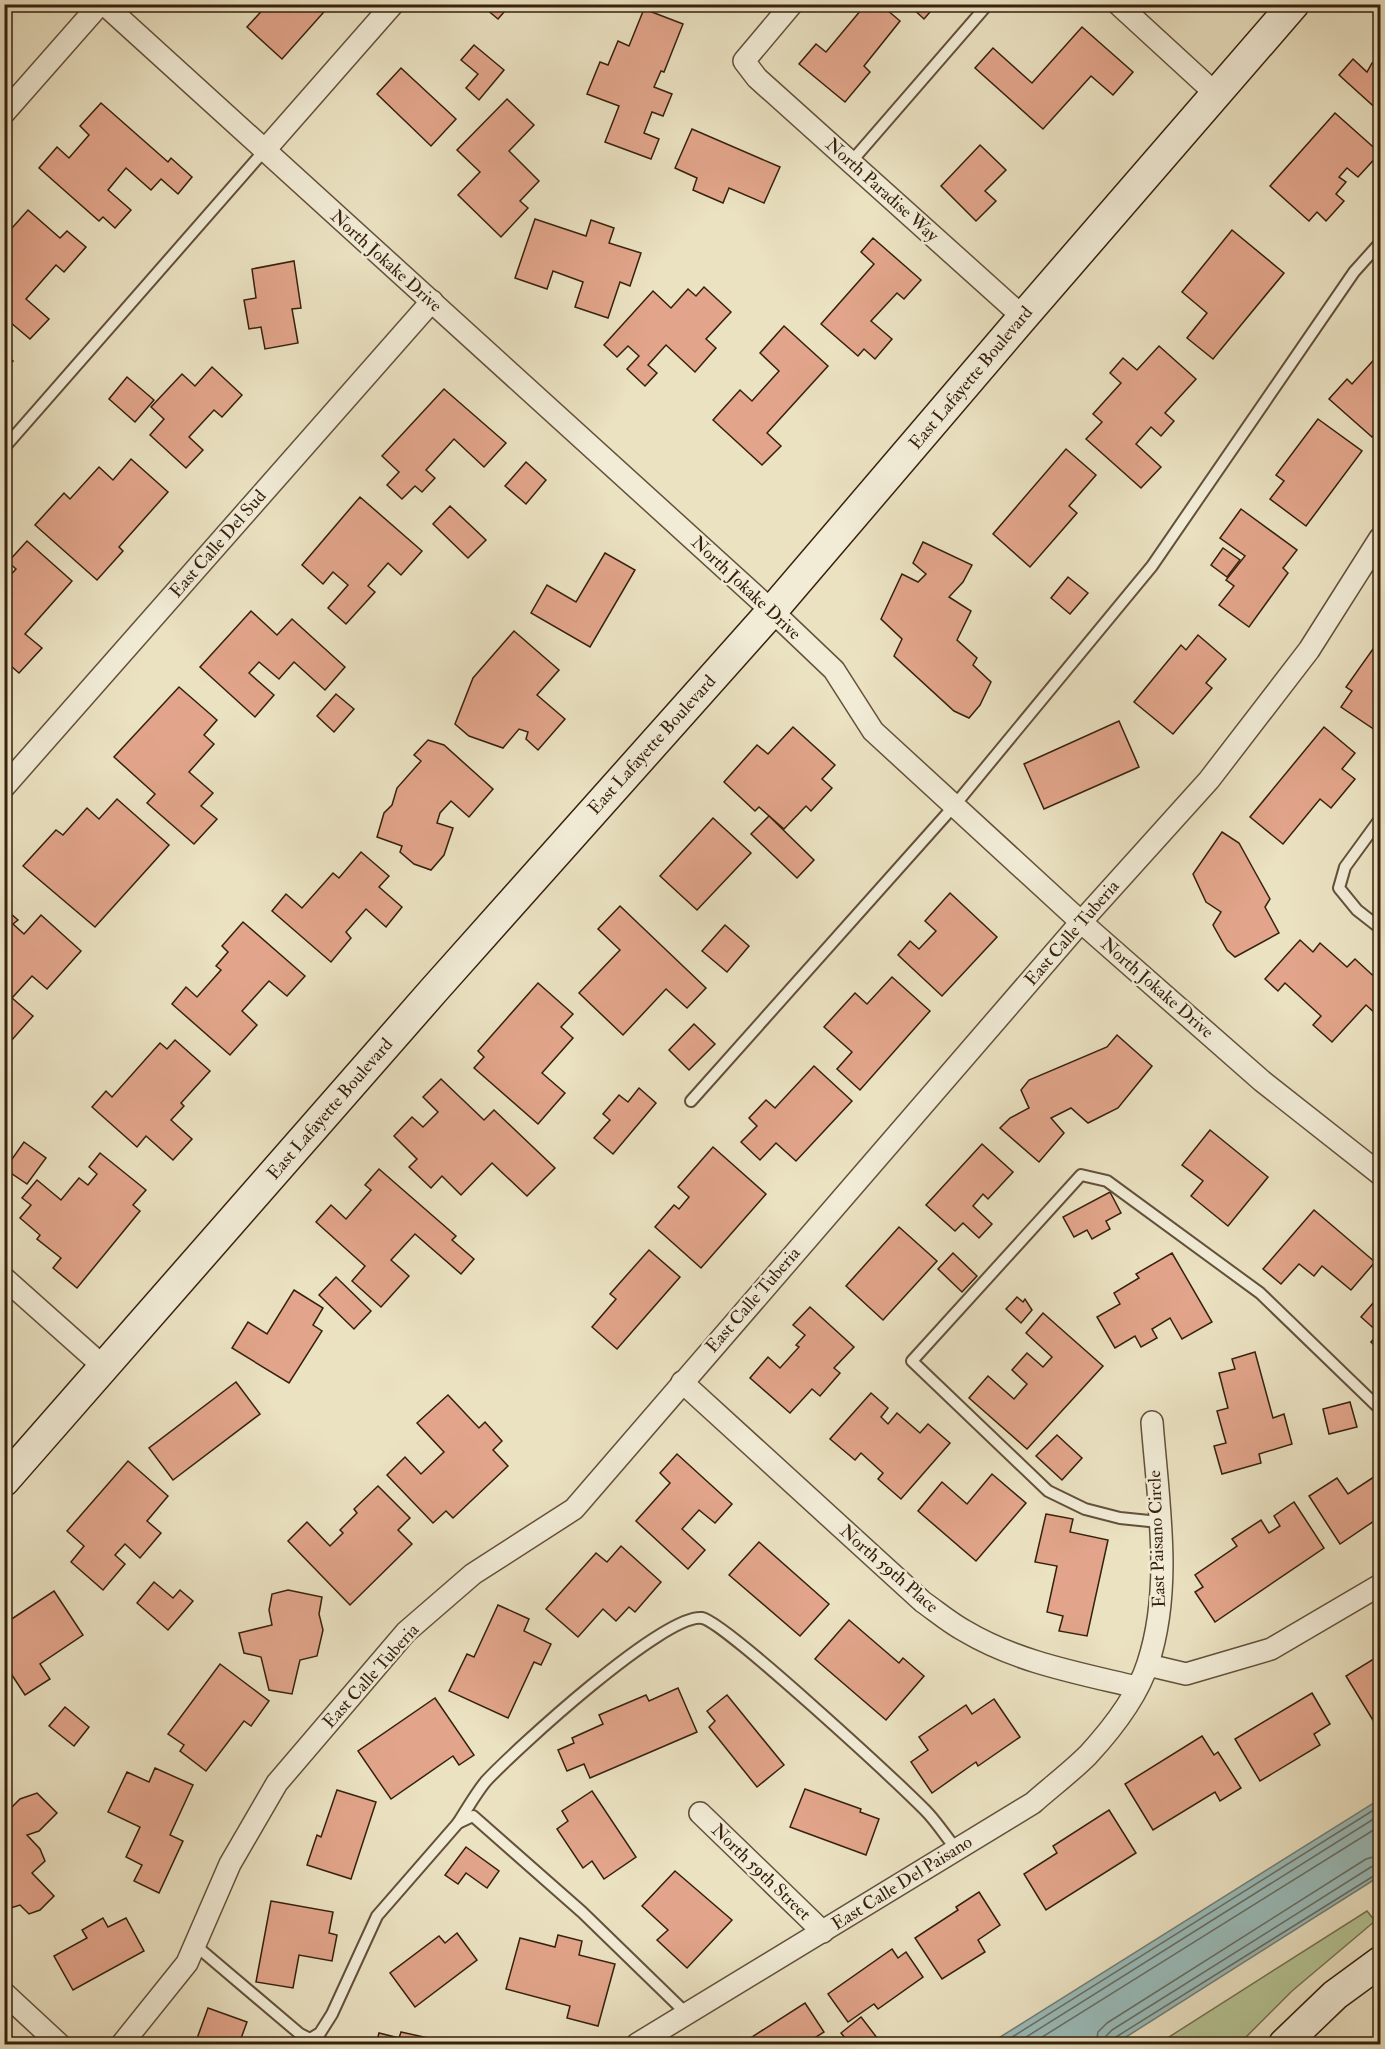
<svg xmlns="http://www.w3.org/2000/svg" width="1385" height="2049" viewBox="0 0 1385 2049" font-family="'IM FELL Double Pica',serif">
<style>
.green{fill:#b5c495;stroke:#767251;stroke-width:1.5}
.water{fill:#9abcba;stroke:#727e75;stroke-width:1.5}
.lines{fill:none;stroke-linecap:round;stroke-linejoin:round}
.shore{stroke:#686e64;stroke-width:1.5}
.building{fill:#e2a58b;stroke:#36210d;stroke-width:1.5}
.lane-casing{stroke:#63513a;stroke-width:14}
.street-casing{stroke:#63513a;stroke-width:24}
.secondary-casing{stroke:#36210d;stroke-width:33}
.lane{stroke:#f2ecd7;stroke-width:10}
.street{stroke:#f2ecd7;stroke-width:21}
.secondary{stroke:#f2ecd7;stroke-width:30}
.labels{text-anchor:middle;dominant-baseline:central;stroke-width:5;stroke-linejoin:round;paint-order:stroke}
.street-label{font-size:18px;fill:#36210d;stroke:#f2ecd7}
</style>
<rect width="100%" height="100%" fill="#ebe2c2"/>
<filter id="stains"><feTurbulence type="fractalNoise" baseFrequency=".00333" numOctaves="4"/><feColorMatrix values="0 0 0 0 .2 0 0 0 0 .09 0 0 0 0 .02 0 0 0 .5 -.17"/></filter>
<radialGradient id="worn" r=".72"><stop offset=".6" stop-color="#630" stop-opacity="0"/><stop offset="1" stop-color="#630" stop-opacity=".3"/></radialGradient>
<!-- green -->
<polygon class="green" points="1367,1911 1375,1921 1292,1991 1239,2044 1158,2044"/>
<!-- water -->
<polygon class="water" points="1380,1799 1380,1876 1115,2044 989,2044"/>
<g class="lines">
<!-- shore -->
<g class="shore">
<polyline points="1001,2044 1380,1806"/>
<polyline points="1015,2044 1380,1815"/>
<polyline points="1031,2044 1380,1826"/>
<polyline points="1096,2044 1098,2032 1107,2023 1366,1859 1380,1855"/>
<polyline points="1105,2044 1106,2036 1112,2030 1371,1867 1380,1864"/>
<polyline points="1112,2044 1116,2037 1380,1872"/>
</g>
</g>
<!-- building -->
<g class="building">
<polygon points="268,4 331,4 282,59 247,27"/>
<polygon points="480,4 511,4 498,19"/>
<polygon points="523,4 536,4 531,11"/>
<polygon points="866,4 880,4 900,21 864,66 870,72 845,102 799,64 816,44 826,52"/>
<polygon points="908,4 937,4 924,19"/>
<polygon points="644,9 683,24 664,72 661,71 654,87 672,94 663,116 652,112 644,133 659,139 651,159 605,142 619,106 587,94 600,62 608,65 618,41 629,46"/>
<polygon points="1082,27 1133,72 1113,95 1091,76 1043,129 975,68 993,48 1032,83"/>
<polygon points="474,45 504,70 479,100 466,88 478,74 461,60"/>
<polygon points="1353,59 1367,72 1372,63 1380,60 1380,112 1339,75"/>
<polygon points="401,68 456,119 431,146 377,94"/>
<polygon points="507,99 534,125 509,151 539,181 520,201 528,208 501,237 458,195 480,172 457,150"/>
<polygon points="101,103 168,162 171,158 192,177 178,194 161,179 151,190 126,168 108,190 131,210 115,228 103,217 99,221 39,168 57,147 69,158 89,135 80,126"/>
<polygon points="1335,113 1380,153 1358,177 1347,168 1339,177 1346,182 1336,194 1344,201 1326,221 1317,212 1309,221 1270,186"/>
<polygon points="692,129 780,167 764,203 729,188 723,203 693,190 697,178 675,168"/>
<polygon points="980,145 1006,170 985,191 996,201 976,221 941,186"/>
<polygon points="28,210 60,238 67,231 86,247 64,272 56,265 26,299 49,319 30,339 4,317 4,237"/>
<polygon points="535,219 586,236 591,220 614,228 609,243 641,253 630,286 620,282 608,318 575,307 583,282 553,271 547,289 515,278"/>
<polygon points="1232,230 1284,273 1213,359 1187,338 1207,313 1182,292"/>
<polygon points="873,238 921,280 904,299 897,293 871,321 892,339 875,359 864,349 858,356 821,324 874,264 861,252"/>
<polygon points="294,261 301,308 292,309 298,343 265,349 261,327 249,329 244,300 256,298 252,269"/>
<polygon points="704,287 731,312 706,339 716,348 695,372 666,345 648,365 657,373 645,386 627,369 639,356 628,346 617,357 604,345 653,291 671,308 688,289 696,296"/>
<polygon points="784,326 828,366 767,433 781,446 762,465 713,420 740,390 752,401 779,371 760,353"/>
<polygon points="1159,346 1196,379 1165,413 1174,421 1161,436 1151,427 1136,444 1161,467 1141,488 1086,439 1102,422 1093,414 1121,383 1110,373 1123,358 1137,370"/>
<polygon points="4,353 13,361 4,370"/>
<polygon points="1380,353 1380,428 1372,437 1329,399 1347,379 1352,384"/>
<polygon points="212,367 242,395 222,417 214,410 189,437 203,450 186,468 150,435 164,419 151,407 182,374 195,386"/>
<polygon points="127,377 154,400 135,422 109,399"/>
<polygon points="444,389 506,443 484,467 454,439 426,470 435,478 422,492 415,486 402,499 387,485 399,472 382,456"/>
<polygon points="1318,419 1362,451 1306,526 1270,499 1284,481 1276,475"/>
<polygon points="1066,449 1096,475 1069,506 1077,513 1030,567 993,534"/>
<polygon points="131,459 168,492 119,547 123,551 97,580 35,525 64,493 70,499 99,467 113,480"/>
<polygon points="526,462 546,480 526,504 505,486"/>
<polygon points="360,497 422,551 401,575 388,563 368,586 375,592 346,624 328,608 348,585 333,572 323,584 302,565"/>
<polygon points="450,506 486,540 468,558 433,524"/>
<polygon points="1241,509 1297,550 1283,568 1288,573 1249,627 1219,605 1234,586 1226,580 1245,556 1220,538"/>
<polygon points="27,541 72,581 25,634 42,648 19,673 4,660 4,582 16,569 8,562"/>
<polygon points="923,542 972,565 963,582 949,597 971,611 957,640 977,658 973,665 991,682 980,705 969,718 954,711 894,656 902,639 881,619 902,574 918,582 926,574 913,563"/>
<polygon points="1223,548 1240,560 1227,577 1211,565"/>
<polygon points="605,553 635,570 590,647 531,613 547,585 576,602"/>
<polygon points="1068,577 1088,593 1070,614 1051,598"/>
<polygon points="251,611 277,635 292,619 345,667 325,690 294,662 279,679 259,662 249,673 274,695 255,717 200,667"/>
<polygon points="514,631 559,670 537,695 565,719 538,750 526,739 528,732 519,729 503,748 469,736 455,724 473,678"/>
<polygon points="1198,635 1226,659 1206,683 1212,688 1173,734 1134,702 1181,645 1186,650"/>
<polygon points="1380,639 1380,722 1375,730 1341,707 1352,691 1346,687"/>
<polygon points="179,687 217,720 204,735 214,744 189,772 213,793 201,806 217,819 194,844 147,803 155,794 114,757"/>
<polygon points="336,694 354,709 334,732 317,716"/>
<polygon points="1119,721 1139,767 1044,809 1024,764"/>
<polygon points="793,727 835,765 822,779 832,788 811,811 806,806 784,829 759,807 755,811 724,782 757,745 768,754"/>
<polygon points="1324,727 1355,753 1342,769 1355,779 1331,808 1320,799 1283,844 1250,817"/>
<polygon points="428,740 444,745 493,789 469,817 451,801 440,813 437,823 453,828 444,855 431,870 414,864 400,852 402,846 377,837 384,813 392,805 397,788 421,761 414,755"/>
<polygon points="117,799 169,845 95,927 23,866 56,830 63,835 87,808 99,819"/>
<polygon points="769,816 814,860 797,878 751,834"/>
<polygon points="713,818 751,853 697,910 660,876"/>
<polygon points="1222,832 1239,843 1255,872 1270,899 1265,907 1279,933 1235,957 1227,950 1213,925 1221,912 1206,902 1193,874"/>
<polygon points="361,852 389,876 379,887 402,907 386,927 366,909 346,932 351,938 331,962 272,911 286,894 302,908 333,873 339,878"/>
<polygon points="950,893 997,937 942,996 898,955 910,941 919,949 936,931 925,921"/>
<polygon points="620,906 706,988 687,1008 666,989 623,1035 579,993 620,950 598,929"/>
<polygon points="4,908 18,920 13,924 24,934 41,915 81,951 47,989 32,976 12,998 33,1016 11,1041 4,1035"/>
<polygon points="243,922 305,976 287,996 269,981 242,1011 257,1025 230,1055 172,1004 186,987 197,997 221,970 216,966 228,952 222,946"/>
<polygon points="725,925 749,946 727,972 702,951"/>
<polygon points="1300,940 1313,952 1320,943 1347,967 1355,959 1380,982 1380,1011 1377,1015 1366,1005 1332,1042 1313,1025 1321,1016 1285,983 1278,991 1265,979"/>
<polygon points="892,977 930,1011 860,1090 837,1069 852,1052 824,1027 855,993 867,1004"/>
<polygon points="538,983 573,1014 561,1027 573,1038 542,1073 565,1093 538,1124 474,1068 484,1057 478,1051"/>
<polygon points="694,1024 715,1044 689,1070 669,1050"/>
<polygon points="1117,1035 1152,1066 1118,1108 1088,1123 1071,1108 1051,1118 1064,1133 1039,1162 1000,1128 1010,1118 1029,1108 1021,1090 1029,1080 1107,1047"/>
<polygon points="175,1040 210,1071 181,1103 184,1106 171,1120 192,1139 173,1160 146,1136 137,1147 92,1107 106,1091 112,1097 160,1043 167,1049"/>
<polygon points="814,1066 852,1101 796,1161 776,1143 760,1160 741,1142 757,1126 749,1118 766,1100 775,1108"/>
<polygon points="441,1079 484,1120 494,1110 555,1168 527,1196 492,1163 461,1195 442,1176 431,1188 409,1167 417,1159 394,1136 412,1117 423,1127 438,1112 423,1097"/>
<polygon points="639,1088 656,1103 613,1154 594,1138 610,1120 603,1114 619,1095 628,1102"/>
<polygon points="1210,1130 1268,1177 1228,1226 1191,1196 1203,1181 1182,1165"/>
<polygon points="24,1142 46,1158 27,1184 5,1169"/>
<polygon points="982,1144 1013,1172 988,1199 983,1194 973,1206 992,1224 979,1238 963,1223 955,1231 926,1205"/>
<polygon points="713,1147 766,1194 701,1268 655,1227 674,1205 679,1209 689,1197 678,1187"/>
<polygon points="100,1153 146,1190 133,1205 140,1211 77,1288 53,1268 61,1258 37,1239 40,1235 20,1218 31,1205 22,1198 37,1180 61,1200 79,1178 88,1185 97,1174 89,1167"/>
<polygon points="379,1169 456,1236 452,1240 474,1259 461,1274 415,1234 391,1260 409,1276 381,1307 352,1281 365,1266 316,1222 331,1205 346,1219 371,1190 365,1185"/>
<polygon points="1110,1192 1121,1213 1106,1221 1110,1229 1092,1239 1087,1230 1074,1237 1063,1217"/>
<polygon points="1314,1210 1375,1262 1351,1290 1322,1266 1314,1276 1299,1264 1281,1284 1263,1269"/>
<polygon points="899,1227 937,1261 883,1320 846,1286"/>
<polygon points="649,1250 680,1277 617,1349 592,1327 616,1299 610,1294"/>
<polygon points="953,1253 977,1276 962,1292 938,1269"/>
<polygon points="1172,1253 1212,1322 1182,1339 1170,1318 1152,1329 1157,1338 1141,1347 1135,1336 1115,1348 1097,1317 1120,1304 1114,1293 1139,1278 1136,1274"/>
<polygon points="336,1277 371,1311 354,1329 319,1295"/>
<polygon points="294,1290 323,1308 313,1325 322,1331 289,1383 232,1348 248,1322 267,1334"/>
<polygon points="1380,1295 1380,1351 1371,1342 1379,1333 1361,1317"/>
<polygon points="1017,1297 1023,1302 1025,1299 1032,1310 1021,1323 1006,1309"/>
<polygon points="810,1307 854,1347 834,1368 840,1373 820,1396 812,1389 790,1413 750,1378 768,1357 780,1368 799,1347 796,1345 805,1335 793,1325"/>
<polygon points="1043,1313 1103,1366 1027,1449 969,1398 988,1376 1014,1399 1027,1384 1012,1370 1027,1353 1043,1367 1052,1357 1026,1333"/>
<polygon points="1255,1352 1273,1418 1284,1414 1292,1444 1259,1454 1261,1463 1222,1474 1214,1446 1226,1443 1217,1411 1228,1408 1219,1373 1235,1369 1232,1359"/>
<polygon points="236,1382 260,1414 173,1480 149,1448"/>
<polygon points="871,1393 888,1408 881,1417 888,1424 897,1413 920,1433 928,1424 950,1443 901,1499 878,1479 883,1473 861,1453 855,1460 830,1439"/>
<polygon points="448,1395 479,1428 485,1422 502,1441 493,1450 508,1466 453,1518 446,1511 433,1523 387,1475 405,1457 421,1474 444,1452 417,1423"/>
<polygon points="1350,1402 1357,1427 1329,1434 1323,1409"/>
<polygon points="1057,1435 1082,1458 1062,1480 1036,1456"/>
<polygon points="677,1454 732,1504 715,1523 699,1510 682,1529 705,1550 688,1569 636,1521 670,1483 660,1473"/>
<polygon points="128,1461 168,1496 147,1521 161,1533 140,1558 125,1544 115,1555 125,1564 103,1590 71,1562 84,1546 67,1531"/>
<polygon points="1380,1473 1380,1517 1340,1544 1309,1496 1337,1478 1348,1494"/>
<polygon points="992,1474 1026,1503 976,1561 918,1511 942,1482 967,1504"/>
<polygon points="378,1486 410,1518 398,1530 412,1544 350,1605 288,1541 307,1522 330,1546 343,1533 340,1530 357,1513 354,1509"/>
<polygon points="1294,1502 1324,1548 1215,1622 1195,1592 1203,1587 1195,1575 1237,1546 1232,1539 1261,1520 1269,1533 1280,1526 1274,1516"/>
<polygon points="1046,1514 1073,1519 1070,1532 1108,1540 1087,1636 1059,1631 1063,1616 1047,1612 1057,1566 1035,1562"/>
<polygon points="759,1542 829,1604 800,1636 729,1575"/>
<polygon points="621,1546 661,1582 635,1612 629,1607 616,1621 603,1609 578,1637 546,1609 596,1553 607,1562"/>
<polygon points="154,1582 173,1598 180,1590 193,1601 168,1630 137,1603"/>
<polygon points="288,1590 322,1597 319,1614 323,1630 317,1656 300,1660 292,1694 269,1690 261,1657 244,1653 239,1633 272,1625 269,1610 272,1594"/>
<polygon points="54,1591 83,1635 40,1664 50,1679 25,1695 4,1663 4,1624"/>
<polygon points="498,1605 529,1619 524,1631 551,1644 541,1665 534,1662 508,1718 449,1691 467,1654 474,1657"/>
<polygon points="849,1620 899,1663 903,1658 924,1676 886,1720 815,1659"/>
<polygon points="1380,1655 1380,1718 1374,1722 1346,1676"/>
<polygon points="220,1664 269,1701 251,1726 244,1721 206,1771 180,1751 184,1745 168,1734"/>
<polygon points="678,1688 697,1732 590,1778 584,1764 567,1771 558,1750 574,1743 572,1738 603,1724 599,1715 646,1695 649,1701"/>
<polygon points="1312,1693 1330,1724 1314,1734 1320,1745 1260,1781 1235,1739"/>
<polygon points="727,1695 784,1765 757,1787 709,1727 715,1721 707,1711"/>
<polygon points="435,1698 474,1755 459,1765 453,1756 391,1799 358,1751"/>
<polygon points="994,1699 1020,1737 978,1766 976,1762 932,1793 911,1762 928,1750 919,1737 966,1705 972,1714"/>
<polygon points="65,1707 89,1727 74,1746 49,1726"/>
<polygon points="1202,1736 1214,1755 1218,1752 1241,1788 1220,1801 1215,1792 1153,1830 1125,1784"/>
<polygon points="155,1768 193,1785 170,1835 183,1841 159,1893 134,1881 142,1865 126,1857 140,1827 108,1812 127,1772 149,1782"/>
<polygon points="805,1789 861,1809 860,1812 879,1819 866,1855 790,1827"/>
<polygon points="337,1790 376,1802 351,1879 307,1865 317,1835 321,1837"/>
<polygon points="592,1791 636,1857 604,1879 592,1861 583,1868 557,1829 568,1821 562,1811"/>
<polygon points="37,1793 57,1813 39,1831 27,1835 40,1849 45,1861 32,1873 54,1896 40,1910 29,1914 20,1905 4,1910 4,1815 20,1799"/>
<polygon points="1109,1810 1136,1853 1046,1910 1024,1874 1057,1853 1053,1846"/>
<polygon points="466,1847 499,1871 487,1888 466,1873 458,1884 445,1875"/>
<polygon points="675,1871 732,1920 687,1968 657,1940 668,1930 642,1906"/>
<polygon points="979,1892 1000,1925 978,1940 985,1952 942,1979 915,1938 958,1910 956,1907"/>
<polygon points="271,1901 333,1912 329,1933 337,1935 332,1961 299,1955 293,1988 256,1982"/>
<polygon points="103,1918 108,1927 126,1918 144,1951 73,1990 54,1956 87,1938 82,1930"/>
<polygon points="457,1933 477,1960 415,2007 390,1973 439,1936 445,1943"/>
<polygon points="558,1935 582,1941 579,1955 615,1964 598,2026 567,2018 570,2006 506,1989 520,1938 555,1947"/>
<polygon points="892,1949 898,1958 906,1952 923,1977 878,2009 874,2004 848,2022 828,1994"/>
<polygon points="805,2003 824,2032 805,2044 741,2044"/>
<polygon points="208,2008 247,2022 239,2044 241,2044 195,2044"/>
<polygon points="861,2017 881,2043 879,2044 850,2044 841,2033"/>
<polygon points="401,2032 433,2039 432,2044 376,2044 379,2033 399,2038"/>
</g>
<g class="lines">
<!-- lane casing -->
<g class="lane-casing">
<g id="lane">
<polyline points="851,162 988,4"/>
<polyline points="4,448 264,151"/>
<polyline points="1380,819 1345,867 1339,888 1357,910 1380,928"/>
<polyline points="691,1101 954,806 1152,566 1354,272 1380,243"/>
<polyline points="1159,1522 1120,1518 1085,1509 1048,1491 912,1361 1081,1175 1107,1181 1260,1293 1380,1409"/>
<path d="M458 1823C467 1809 476 1793 486 1781 515 1750 664 1613 702 1618 724 1621 899 1784 925 1810 937 1822 946 1837 957 1850"/>
<polyline points="195,1945 300,2034 310,2039 320,2033 332,2014 377,1916 458,1823 473,1816 582,1912 687,2014"/>
</g>
</g>
<!-- street casing -->
<g class="street-casing">
<g id="street">
<polyline points="104,4 772,611 834,670 873,731 1081,922 1262,1081 1380,1174"/>
<polyline points="792,4 744,61 757,78 1023,317"/>
<polyline points="1118,4 1216,94"/>
<polyline points="4,113 100,4"/>
<polyline points="264,151 393,4"/>
<polyline points="4,787 432,301"/>
<polyline points="4,1278 105,1368"/>
<path d="M682 1382 923 1602C936 1611 950 1623 965 1631 1017 1662 1078 1673 1136 1687"/>
<polyline points="1148,1665 1186,1674 1271,1649 1380,1585"/>
<polyline points="700,1813 823,1932"/>
<polyline points="4,1993 59,2044"/>
<polyline points="122,2044 187,1963 230,1864 277,1783 406,1632 473,1574 574,1509 1081,922 1209,780 1309,650 1380,538"/>
<path d="M637 2044 1033 1803C1051 1787 1071 1772 1088 1755 1111 1730 1138 1695 1148 1663 1173 1587 1158 1501 1152 1422"/>
</g>
</g>
<!-- secondary casing -->
<g class="secondary-casing">
<g id="secondary">
<polyline points="4,1481 434,990 772,611 1023,317 1294,4"/>
<polyline points="1284,2044 1335,1995 1380,1962"/>
</g>
</g>
<!-- lane -->
<use href="#lane" class="lane"/>
<!-- street -->
<use href="#street" class="street"/>
<!-- secondary -->
<use href="#secondary" class="secondary"/>
</g>
<g class="labels">
<!-- street labels -->
<g class="street-label">
<text transform="translate(882 190) rotate(42)">North Paradise Way</text>
<text transform="translate(386 261) rotate(42)">North Jokake Drive</text>
<text transform="translate(971 378) rotate(-50)">East Lafayette Boulevard</text>
<text transform="translate(218 544) rotate(-49)">East Calle Del Sud</text>
<text transform="translate(746 588) rotate(43)">North Jokake Drive</text>
<text transform="translate(652 745) rotate(-48)">East Lafayette Boulevard</text>
<text transform="translate(1072 933) rotate(-49)">East Calle Tuberia</text>
<text transform="translate(1157 988) rotate(41)">North Jokake Drive</text>
<text transform="translate(330 1109) rotate(-49)">East Lafayette Boulevard</text>
<text transform="translate(753 1300) rotate(-49)">East Calle Tuberia</text>
<text transform="translate(1157 1539) rotate(-92)">East Paisano Circle</text>
<text transform="translate(889 1569) rotate(41)">North 59th Place</text>
<text transform="translate(371 1676) rotate(-48)">East Calle Tuberia</text>
<text transform="translate(761 1872) rotate(44)">North 59th Street</text>
<text transform="translate(902 1883) rotate(-32)">East Calle Del Paisano</text>
</g>
</g>
<!-- margin -->
<rect width="1385" height="2049" fill="none" stroke="#ebe2c2" stroke-width="24"/>
<rect x="6" y="6" width="1373" height="2037" fill="none" stroke="#36210d" stroke-width="3"/>
<rect x="12" y="12" width="1361" height="2025" fill="none" stroke="#36210d" stroke-width="1.5"/>
<rect width="100%" height="100%" filter="url(#stains)"/>
<rect width="100%" height="100%" fill="url(#worn)"/>
</svg>
